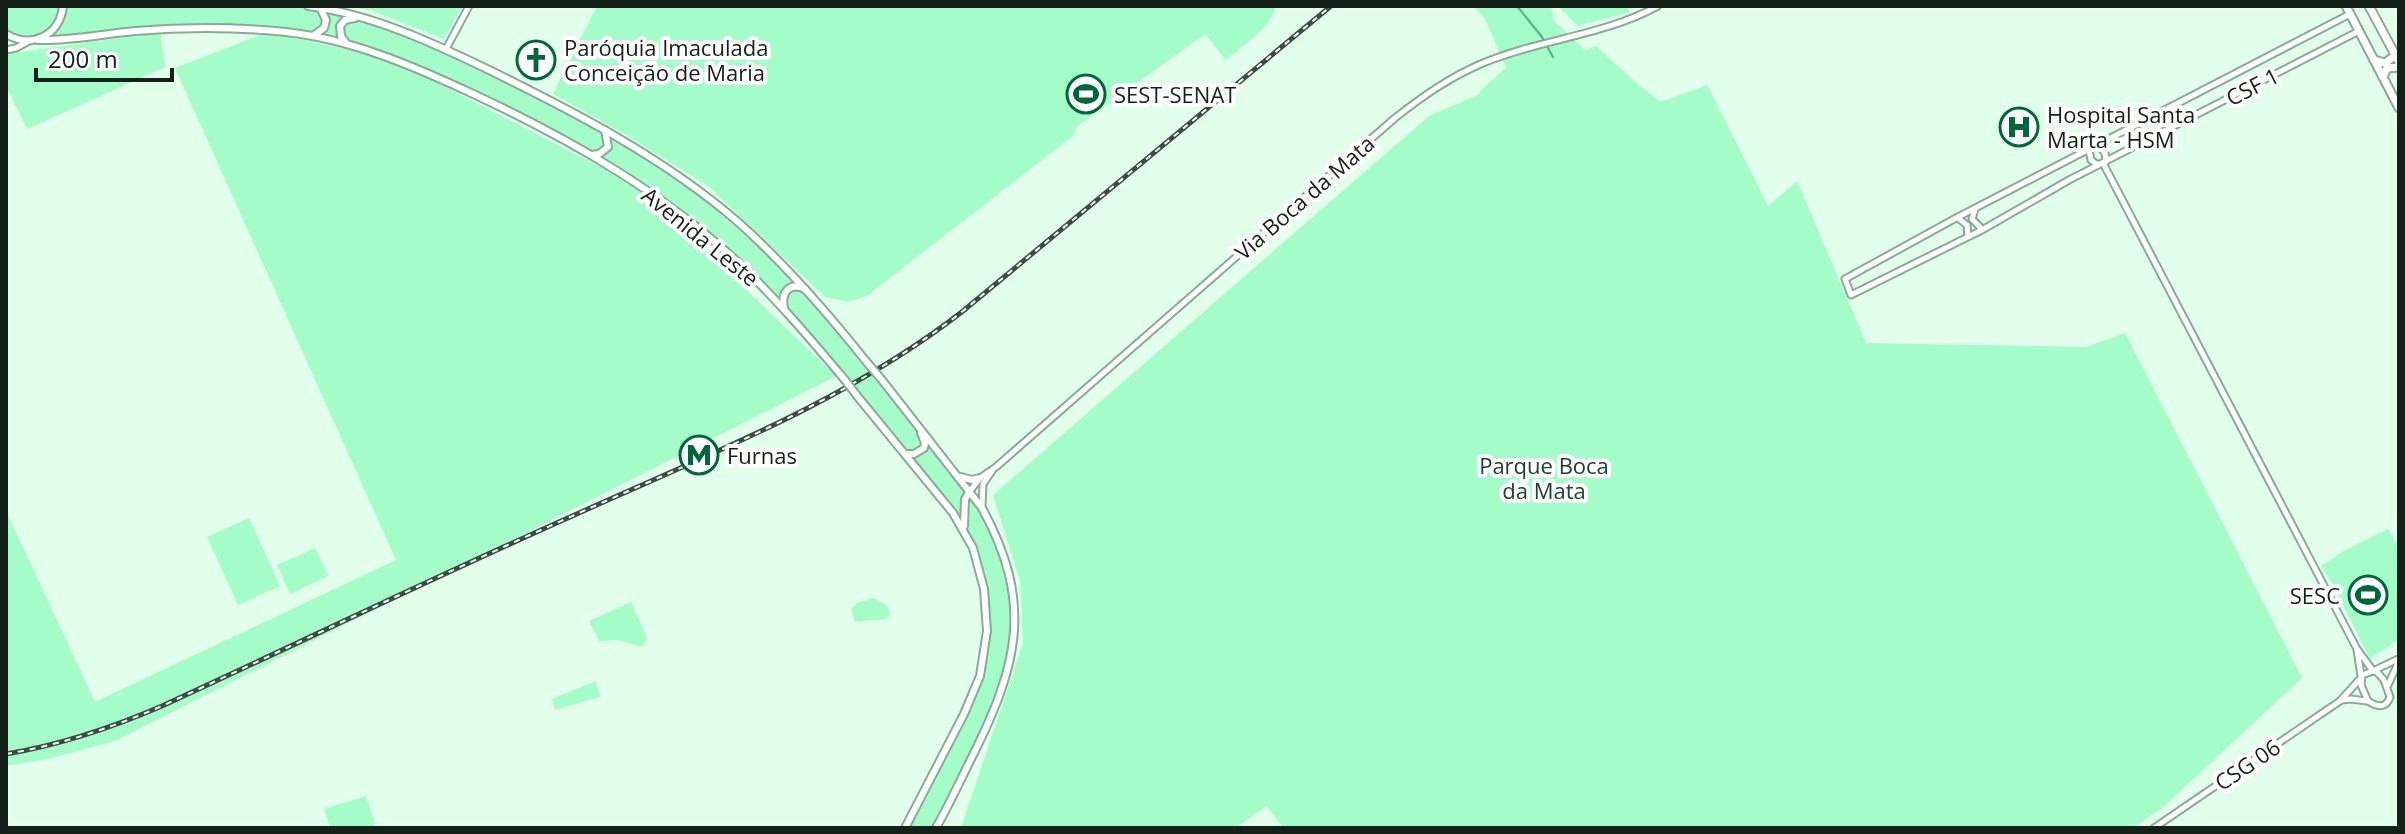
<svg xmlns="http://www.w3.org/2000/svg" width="2405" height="834" viewBox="0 0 2405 834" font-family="'Open Sans',sans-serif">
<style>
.green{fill:#a4fcc8}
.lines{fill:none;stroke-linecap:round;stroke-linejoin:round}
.stream{stroke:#57b07f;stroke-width:2}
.tertiary-casing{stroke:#88ab95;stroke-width:9}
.secondary-casing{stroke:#88ab95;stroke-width:9}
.primary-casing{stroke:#88ab95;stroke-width:10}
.trunk-casing{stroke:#88ab95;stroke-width:11}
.tertiary{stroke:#fff;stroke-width:5}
.secondary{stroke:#fff;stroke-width:5}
.primary{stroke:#fff;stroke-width:6}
.trunk{stroke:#fff;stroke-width:7}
.rail-casing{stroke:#3c4c42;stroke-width:5}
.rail{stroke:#fff;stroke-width:2;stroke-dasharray:6;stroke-linecap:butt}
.primary-bridge-casing{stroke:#88ab95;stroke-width:10;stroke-linecap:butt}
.primary-bridge{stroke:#fff;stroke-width:6}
.labels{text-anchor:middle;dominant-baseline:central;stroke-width:8;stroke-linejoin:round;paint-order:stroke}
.poi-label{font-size:22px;fill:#142119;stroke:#fff;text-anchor:start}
.street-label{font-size:22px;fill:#142119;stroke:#fff}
.park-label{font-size:22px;fill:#1c422d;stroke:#fff}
</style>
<rect width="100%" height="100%" fill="#e2ffec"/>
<!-- green -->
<g class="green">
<path d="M6 6H59C54 36 31 45 6 28Z"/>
<polygon points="63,6 284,6 315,9 357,18 444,52 606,131 668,172 713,207 806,289 865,360 995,529 1005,559 1015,630 994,711 934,828 906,828 981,676 987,652 986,609 972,548 941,497 791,317 737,258 661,195 591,152 496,101 441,76 402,60 307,32 179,28 43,40 52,32"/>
<polygon points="345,6 462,6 444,39 370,10"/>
<path d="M597 6H1275C1271 29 1243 45 1226 60L1205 34 1076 127 1074 135 868 295 848 302 825 297 708 186 623 133 553 94Z"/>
<polygon points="1474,6 1551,6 1554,21 1585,50 1596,46 1635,82 1661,102 1707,85 1768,206 1797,181 1866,343 2087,347 2125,333 2302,678 2162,808 2132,828 1283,828 1267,806 1235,828 961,828 1023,643 1020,581 993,495 1429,116 1480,94 1479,92 1506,68 1486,21"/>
<polygon points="1562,6 1627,6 1630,12 1578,26 1559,7"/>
<polygon points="268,32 391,59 638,186 836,376 115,741 52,758 6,766 6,511 95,702 396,560 175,68"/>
<polygon points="141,35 161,35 165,67 27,129 6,86 6,54"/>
<polygon points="249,518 280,586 238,605 207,537"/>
<polygon points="2388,529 2399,548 2399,639 2370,659 2332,583 2321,566 2347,549"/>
<polygon points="315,548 328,576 290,594 277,565"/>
<polygon points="874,598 887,606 891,615 886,619 855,622 851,608 859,602"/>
<polygon points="631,602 647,638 642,647 617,640 599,641 589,621"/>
<polygon points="596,681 600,697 555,710 552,699"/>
<polygon points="366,796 376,827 330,828 324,809"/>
</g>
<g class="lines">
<!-- stream -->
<polyline class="stream" points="1517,6 1542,37 1553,57"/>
<!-- tertiary casing -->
<g class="tertiary-casing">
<g id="tertiary">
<polyline points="2350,14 1956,218 1845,279 1851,295 1982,230 2069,180 2359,31"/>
<polyline points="446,49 469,6"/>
<polyline points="2098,145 2105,153 2106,161"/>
<polyline points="2089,150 2091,160 2098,165"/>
<path d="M2103 163 2357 649 2373 671 2377 672 2384 680 2390 697C2386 709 2377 707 2368 701L2361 685 2362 675 2373 671"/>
<polyline points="1975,209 1972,219 1982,229"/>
<polyline points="1959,219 1967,225 1968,236"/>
<path d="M970 491 980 478 996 467 1395 118C1423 96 1450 77 1483 63 1540 39 1603 36 1658 6"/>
<polyline points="982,506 983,484 992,471"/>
<polyline points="2357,650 2361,676"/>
<polyline points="2375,670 2398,659"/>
<polyline points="2388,685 2399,661"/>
<polyline points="2341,700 2351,699 2367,701"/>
<polyline points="2154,828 2340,701 2359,680"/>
</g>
</g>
<!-- secondary casing -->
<g class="secondary-casing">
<polyline id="secondary" points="6,50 16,48 29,41"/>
</g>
<!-- primary casing -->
<g class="primary-casing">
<g id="primary">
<path d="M308 6C370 14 429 41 485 68 573 111 663 157 738 222 785 264 826 311 865 360"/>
<path d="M6 34C31 49 60 36 63 6"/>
<polyline points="313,36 324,28 326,20 320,7"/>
<path d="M38 40C71 41 102 34 135 31 185 27 236 27 286 32 350 39 411 65 469 92 568 138 665 193 744 268 780 303 813 342 845 380"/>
<polyline points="346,43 341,36 340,26 345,20 355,18"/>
<polyline points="591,155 599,154 608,147 605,130"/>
<path d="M784 308C781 293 789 281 805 289"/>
<path d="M882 380 982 508C1034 603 1018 665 972 757 960 781 949 805 936 828"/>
<polyline points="858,397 953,513 973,548 984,589 987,631 980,676 964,714 905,828"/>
<polyline points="906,454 914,454 924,448 925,443 921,433"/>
<polyline points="961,477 972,480 980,478"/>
<polyline points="964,526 965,499 970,491"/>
</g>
</g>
<!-- trunk casing -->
<g class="trunk-casing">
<g id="trunk">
<polyline points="2346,6 2399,108"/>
<polyline points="2369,6 2399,62"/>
<polyline points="2374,60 2385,63 2396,55"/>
<polyline points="2383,77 2387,68 2399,67"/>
</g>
</g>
<!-- tertiary -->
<use href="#tertiary" class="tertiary"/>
<!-- secondary -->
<use href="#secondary" class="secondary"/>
<!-- primary -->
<use href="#primary" class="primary"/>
<!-- trunk -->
<use href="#trunk" class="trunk"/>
<!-- rail casing -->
<g class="rail-casing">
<path id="rail" d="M6 754C60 745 111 728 162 706 301 642 439 575 579 513 710 454 849 400 963 311L1331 6"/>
</g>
<!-- rail -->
<use href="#rail" class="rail"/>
<!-- primary-bridge casing -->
<g class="primary-bridge-casing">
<g id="primary-bridge">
<polyline points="865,360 882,380"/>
<polyline points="845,380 858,397"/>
</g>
</g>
<!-- primary-bridge -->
<use href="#primary-bridge" class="primary-bridge"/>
</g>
<!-- icons -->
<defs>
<g id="church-ring" transform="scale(2)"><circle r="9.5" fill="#fff" stroke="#00673d" stroke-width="1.5"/><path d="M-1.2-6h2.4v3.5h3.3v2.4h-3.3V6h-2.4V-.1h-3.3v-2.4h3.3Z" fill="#00673d"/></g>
<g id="stadium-ring" transform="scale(2)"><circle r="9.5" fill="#fff" stroke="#00673d" stroke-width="1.5"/><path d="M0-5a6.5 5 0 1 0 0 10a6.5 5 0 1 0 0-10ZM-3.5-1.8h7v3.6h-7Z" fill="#00673d"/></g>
<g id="hospital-ring" transform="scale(2)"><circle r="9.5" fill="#fff" stroke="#00673d" stroke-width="1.5"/><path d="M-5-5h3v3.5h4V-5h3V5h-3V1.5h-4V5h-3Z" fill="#00673d"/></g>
<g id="metro-ring" transform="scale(2)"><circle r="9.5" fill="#fff" stroke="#00673d" stroke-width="1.5"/><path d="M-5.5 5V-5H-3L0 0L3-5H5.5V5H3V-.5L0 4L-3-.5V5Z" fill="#00673d"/></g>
</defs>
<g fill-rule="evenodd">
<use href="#church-ring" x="536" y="60"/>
<use href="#stadium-ring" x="1086" y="94"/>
<use href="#hospital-ring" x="2019" y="127"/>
<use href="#metro-ring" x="699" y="455"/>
<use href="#stadium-ring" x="2368" y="595"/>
</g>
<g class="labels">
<!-- poi labels -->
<g class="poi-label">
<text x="564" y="47">Paróquia Imaculada<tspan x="564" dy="25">Conceição de Maria</tspan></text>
<text x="1114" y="94">SEST-SENAT</text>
<text x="2047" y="114">Hospital Santa<tspan x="2047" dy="25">Marta - HSM</tspan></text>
<text x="727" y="455">Furnas</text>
<text x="2340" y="595" text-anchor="end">SESC</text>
</g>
<!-- street labels -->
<g class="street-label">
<text transform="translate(2252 86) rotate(-27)">CSF 1</text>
<text transform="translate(1304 197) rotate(-41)">Via Boca da Mata</text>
<text transform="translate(701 236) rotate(39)">Avenida Leste</text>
<text transform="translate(2247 764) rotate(-34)">CSG 06</text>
</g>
<!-- park labels -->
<g class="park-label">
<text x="1544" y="465">Parque Boca<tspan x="1544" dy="25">da Mata</tspan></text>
</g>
</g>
<!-- border -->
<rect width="2405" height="834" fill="none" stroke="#142119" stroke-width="16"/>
<!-- scale -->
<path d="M36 68v12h136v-12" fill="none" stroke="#142119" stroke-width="4"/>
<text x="48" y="68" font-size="24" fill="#142119" stroke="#ffffff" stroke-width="6" paint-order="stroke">200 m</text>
</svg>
